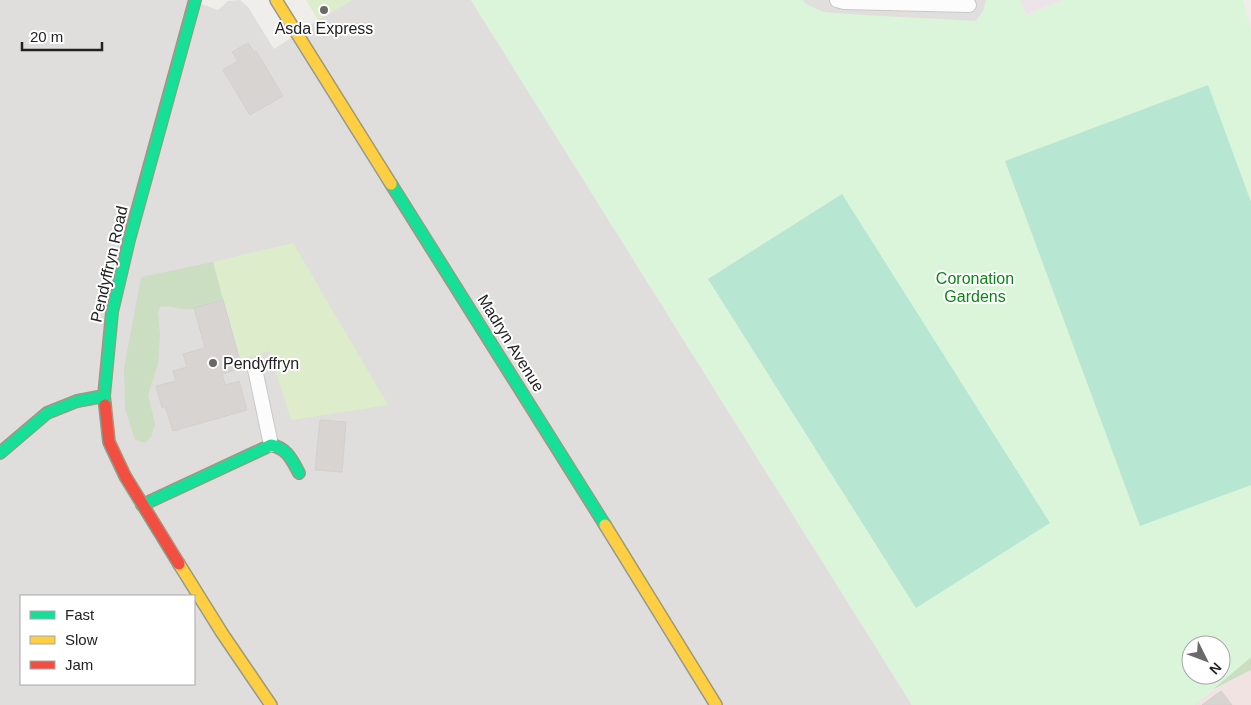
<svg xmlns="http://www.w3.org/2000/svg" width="1251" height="705" viewBox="0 0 1251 705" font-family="Arial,sans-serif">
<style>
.residential{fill:#dfdedc;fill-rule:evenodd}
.commercial{fill:#f1e3e1}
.industrial{fill:#ede4e9}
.grass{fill:#ddeccb}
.forest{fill:#cbdec1}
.park{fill:#daf5da;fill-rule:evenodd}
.pitch{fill:#b7e6d2}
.parking{fill:#e0dfde}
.building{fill:#d7d4d2;stroke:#d3d0cc}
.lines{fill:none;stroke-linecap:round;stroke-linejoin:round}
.lane-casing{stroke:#c9c8c7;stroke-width:16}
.fast-casing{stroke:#999a82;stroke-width:14}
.slow-casing{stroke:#999a82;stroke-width:14}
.jam-casing{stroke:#999a82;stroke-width:14}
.lane{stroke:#fdfcfc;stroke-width:14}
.fast{stroke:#16e098;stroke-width:11}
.slow{stroke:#ffcf43;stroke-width:11}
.jam{stroke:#f24e42;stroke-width:11}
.poi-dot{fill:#6a6968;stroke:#fff;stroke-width:2}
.labels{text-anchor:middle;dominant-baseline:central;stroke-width:4;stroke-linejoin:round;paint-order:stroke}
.poi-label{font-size:16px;fill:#222;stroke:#fff}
.street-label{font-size:16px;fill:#222;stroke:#fff}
.park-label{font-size:16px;fill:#0c8416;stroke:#fff}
</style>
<rect width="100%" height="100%" fill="#f0eeeb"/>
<!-- residential -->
<path class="residential" d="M0 0H190L218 10 228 1 240 0 248 7 274 49 318 20 352 0H471L912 705H0ZM21 596H194V684H21Z"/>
<!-- commercial -->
<polygon class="commercial" points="1251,670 1251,705 1194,705 1212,691"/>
<!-- industrial -->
<polygon class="industrial" points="1020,0 1063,0 1026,15"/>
<!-- grass -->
<g class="grass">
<polygon points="306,0 352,0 318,20"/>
<polygon points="293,243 388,405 291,420 269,351 240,360 213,262"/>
</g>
<!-- forest -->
<g class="forest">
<path d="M213 262 223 300C213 303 202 308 192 309 180 311 171 304 160 307L158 313 160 335 158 364 148 395 155 424 151 437 145 443 135 440 125 409 124 368 141 277Z"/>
<polygon points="1251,657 1251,670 1212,690"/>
</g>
<!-- park -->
<path class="park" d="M471 0H1020L1026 15 1063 0H1243L1251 30V657L1194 705H912ZM1191 645H1221V675H1191Z"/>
<!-- pitch -->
<g class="pitch">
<polygon points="1208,85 1251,202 1251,485 1140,526 1005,161"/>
<polygon points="842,194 1050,523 916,608 708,279"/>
</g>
<!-- parking -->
<polygon class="parking" points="803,0 986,0 983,11 976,21 863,15 823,12 806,4"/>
<!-- building -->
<g class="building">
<polygon points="248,43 254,52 256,51 283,96 250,115 223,70 238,61 232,52"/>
<polygon points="223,300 242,368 222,374 225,385 239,381 247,410 173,431 165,406 162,408 156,386 176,381 173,371 187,367 183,354 205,348 194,308"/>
<polygon points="320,420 346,422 342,472 315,470"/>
<polygon points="1221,691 1232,705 1202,705"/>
</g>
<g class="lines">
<!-- lane casing -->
<g class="lane-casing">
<g id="lane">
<polyline points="837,0 844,2 969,5"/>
<polyline points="255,369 271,445"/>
</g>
</g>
<!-- fast casing -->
<g class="fast-casing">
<g id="fast">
<polyline points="391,184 605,525"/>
<polyline points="105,405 104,396 112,312 129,240 195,0"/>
<polyline points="0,453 47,413 77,401 104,396"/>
<path d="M142 505 271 445C287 448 292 460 299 473"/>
</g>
</g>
<!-- slow casing -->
<g class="slow-casing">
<g id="slow">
<polyline points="276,0 391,184"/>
<polyline points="605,525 716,705"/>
<polyline points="179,564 222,633 271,705"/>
</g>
</g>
<!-- jam casing -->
<g class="jam-casing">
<polyline id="jam" points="105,405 109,442 125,476 179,564"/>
</g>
<!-- lane -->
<use href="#lane" class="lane"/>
<!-- fast -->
<use href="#fast" class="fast"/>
<!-- slow -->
<use href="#slow" class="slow"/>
<!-- jam -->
<use href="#jam" class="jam"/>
</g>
<!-- markers -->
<g class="poi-dot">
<circle cx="324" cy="10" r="5"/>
<circle cx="213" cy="363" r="5"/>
</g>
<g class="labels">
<!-- poi labels -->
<g class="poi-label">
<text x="324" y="28">Asda Express</text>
<text x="223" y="363" text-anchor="start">Pendyffryn</text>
</g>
<!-- street labels -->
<g class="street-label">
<text transform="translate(109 264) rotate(-77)">Pendyffryn Road</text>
<text transform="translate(511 343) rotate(58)">Madryn Avenue</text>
</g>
<!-- park labels -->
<g class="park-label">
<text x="975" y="278">Coronation<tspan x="975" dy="18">Gardens</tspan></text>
</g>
</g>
<!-- legend -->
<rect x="20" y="595" width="175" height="90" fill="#ffffff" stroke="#a7a7a7"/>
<rect x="30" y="611" width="25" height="8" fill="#16e098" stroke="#a7a7a7"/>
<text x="65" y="620" font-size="15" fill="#222222">Fast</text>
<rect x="30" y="636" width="25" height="8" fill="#ffcf43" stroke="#a7a7a7"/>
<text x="65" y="645" font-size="15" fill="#222222">Slow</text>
<rect x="30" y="661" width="25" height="8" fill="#f24e42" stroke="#a7a7a7"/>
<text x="65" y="670" font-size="15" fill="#222222">Jam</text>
<!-- north arrow -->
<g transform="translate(1206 660) rotate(132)"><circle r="24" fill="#ffffff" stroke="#a7a7a7"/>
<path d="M0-4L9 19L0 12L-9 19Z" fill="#6a6968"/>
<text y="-8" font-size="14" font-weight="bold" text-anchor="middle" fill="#222222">N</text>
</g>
<!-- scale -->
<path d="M22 42v8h80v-8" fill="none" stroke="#222222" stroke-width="2.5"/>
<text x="30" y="42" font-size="15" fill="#222222" stroke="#ffffff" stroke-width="4" paint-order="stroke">20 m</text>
</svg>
